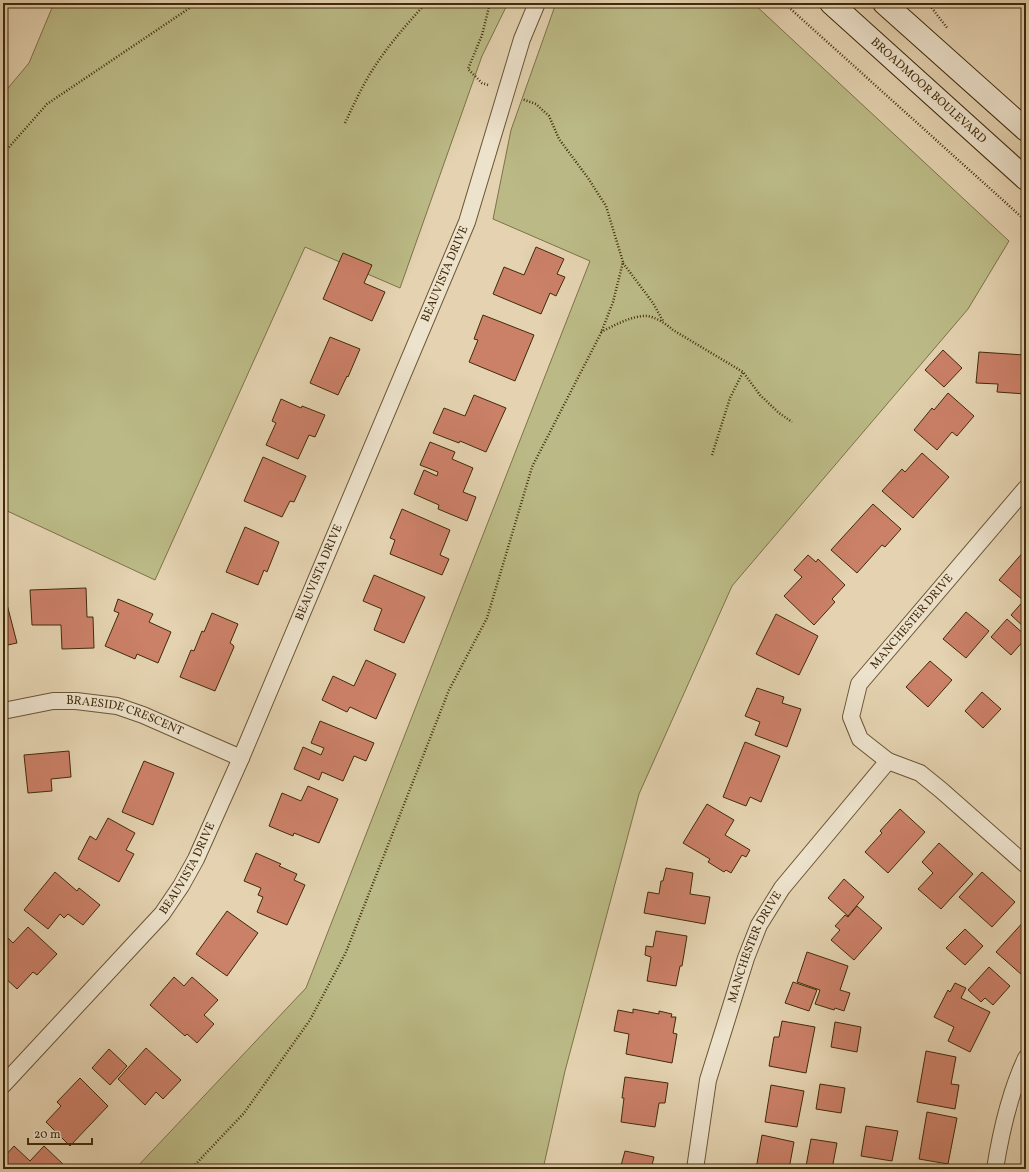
<svg xmlns="http://www.w3.org/2000/svg" width="1029" height="1172" viewBox="0 0 1029 1172" font-family="Vollkorn,serif">
<style>
.green{fill:#bbba86;stroke:#7e7248}
.building{fill:#cb8068;stroke:#412b0a}
.lines{fill:none;stroke-linecap:round;stroke-linejoin:round}
.minor-casing{stroke:#6a5534;stroke-width:18}
.secondary-casing{stroke:#412b0a;stroke-width:24}
.path{stroke:#412b0a;stroke-width:2.5;stroke-dasharray:1 2;stroke-linecap:butt}
.minor{stroke:#ede2cc;stroke-width:16}
.secondary{stroke:#ede2cc;stroke-width:22}
.labels{text-anchor:middle;dominant-baseline:central;stroke-width:3;stroke-linejoin:round;paint-order:stroke}
.street-label{font-size:12px;fill:#412b0a;stroke:#ede2cc}
</style>
<rect width="100%" height="100%" fill="#e4d2b0"/>
<filter id="stains"><feTurbulence type="fractalNoise" baseFrequency=".005" numOctaves="4"/><feColorMatrix values="0 0 0 0 .2 0 0 0 0 .09 0 0 0 0 .02 0 0 0 .5 -.17"/></filter>
<radialGradient id="worn" r=".72"><stop offset=".6" stop-color="#630" stop-opacity="0"/><stop offset="1" stop-color="#630" stop-opacity=".3"/></radialGradient>
<!-- green -->
<g class="green">
<polygon points="54,3 508,3 482,56 400,288 305,247 155,580 3,509 3,94 29,63"/>
<polygon points="556,3 753,3 1009,241 968,309 732,586 639,794 565,1071 543,1169 135,1169 306,988 590,261 493,219 511,130"/>
</g>
<!-- building -->
<g class="building">
<polygon points="536,247 564,259 557,274 565,277 556,296 550,293 541,314 493,294 504,267 524,275"/>
<polygon points="343,253 372,265 364,283 385,292 372,321 323,299"/>
<polygon points="483,315 534,335 515,381 469,362 478,340 474,339"/>
<polygon points="330,337 360,349 348,377 347,376 338,395 310,383"/>
<polygon points="943,350 962,368 944,387 925,370"/>
<polygon points="979,352 1024,355 1023,367 1026,367 1026,394 997,392 998,384 976,383"/>
<polygon points="948,393 974,416 957,436 952,432 937,450 914,430 932,408 934,410"/>
<polygon points="474,395 506,408 486,452 460,441 459,443 433,433 444,408 465,416"/>
<polygon points="281,399 301,408 302,406 325,415 315,437 309,435 298,459 266,445 276,423 272,421"/>
<polygon points="430,442 455,452 452,459 473,468 463,492 476,497 467,521 438,509 439,505 414,494 424,470 437,476 438,472 420,465"/>
<polygon points="922,453 949,477 913,518 882,491 902,469 905,472"/>
<polygon points="263,457 306,476 294,502 290,501 282,517 244,501"/>
<polygon points="873,504 901,529 885,547 882,545 857,573 831,550"/>
<polygon points="402,509 450,530 440,555 449,559 442,575 390,554 395,540 390,538"/>
<polygon points="245,527 279,542 267,572 264,570 258,585 226,572"/>
<polygon points="1025,550 1026,551 1026,596 1023,600 999,580"/>
<polygon points="808,555 816,562 818,559 845,585 832,599 835,602 814,625 784,596 802,577 794,570"/>
<polygon points="374,575 425,597 404,643 374,630 382,609 363,601"/>
<polygon points="86,588 87,617 93,617 94,648 62,649 61,625 32,625 30,590"/>
<polygon points="3,589 17,643 3,646"/>
<polygon points="1026,598 1026,629 1011,615"/>
<polygon points="118,599 153,614 149,622 171,632 158,663 137,654 135,659 105,646 119,613 114,611"/>
<polygon points="966,612 989,631 966,658 943,639"/>
<polygon points="212,613 238,624 230,643 233,645 234,647 215,691 180,677 191,650 194,651 202,631 204,632"/>
<polygon points="776,614 818,636 799,675 756,654"/>
<polygon points="1007,619 1026,636 1026,638 1011,655 991,637"/>
<polygon points="366,660 396,674 376,719 350,707 347,712 322,700 333,676 354,686"/>
<polygon points="930,661 952,680 928,707 906,687"/>
<polygon points="757,688 784,697 782,703 801,709 787,747 755,735 760,722 745,716"/>
<polygon points="982,692 1001,709 983,728 965,711"/>
<polygon points="320,721 374,743 366,761 354,756 343,781 322,772 319,780 294,769 303,747 321,755 324,748 311,743"/>
<polygon points="745,742 780,756 761,802 750,797 746,806 723,797"/>
<polygon points="69,751 71,777 51,779 52,791 28,793 24,755"/>
<polygon points="144,761 174,773 153,825 122,812"/>
<polygon points="308,786 338,799 319,843 294,833 293,836 269,826 282,793 301,801"/>
<polygon points="707,804 734,820 725,835 750,850 746,857 742,855 731,873 726,870 724,872 708,862 710,859 683,843"/>
<polygon points="900,809 925,832 888,873 865,852 882,833 880,831"/>
<polygon points="108,818 135,833 126,850 134,854 119,882 78,859 90,836 96,840"/>
<polygon points="939,843 973,874 941,909 918,889 933,873 922,862"/>
<polygon points="256,853 281,864 279,866 297,874 294,880 305,885 287,925 257,912 263,897 258,895 261,888 244,881"/>
<polygon points="666,868 693,873 690,894 710,897 705,924 644,913 648,892 659,894 661,881 663,881"/>
<polygon points="55,872 77,891 79,888 100,905 83,925 68,914 64,918 60,914 48,929 24,910"/>
<polygon points="982,872 1015,902 992,927 959,897"/>
<polygon points="844,879 864,897 848,916 828,898"/>
<polygon points="857,906 882,928 854,960 831,940 840,930 835,926 845,915 848,917"/>
<polygon points="227,911 258,933 227,976 196,954"/>
<polygon points="1026,919 1026,970 1022,975 996,952"/>
<polygon points="28,927 57,954 37,975 33,972 17,989 3,976 3,940 6,936 13,943"/>
<polygon points="965,929 983,946 965,965 946,948"/>
<polygon points="656,931 687,936 682,966 680,966 676,986 647,981 651,957 645,955 646,946 653,947"/>
<polygon points="807,952 848,966 840,990 850,993 844,1011 835,1008 834,1010 815,1004 820,990 797,982"/>
<polygon points="989,967 1010,986 993,1005 985,998 981,1002 968,990"/>
<polygon points="174,977 184,986 192,977 218,1000 204,1015 214,1024 197,1043 187,1034 185,1036 150,1005"/>
<polygon points="793,982 817,990 809,1011 785,1003"/>
<polygon points="955,983 966,988 961,998 990,1012 970,1052 948,1041 954,1027 934,1017 948,990 950,992"/>
<polygon points="633,1009 659,1014 659,1011 672,1014 671,1017 676,1017 673,1033 677,1034 672,1063 626,1054 629,1034 614,1031 618,1010 633,1013"/>
<polygon points="782,1021 815,1027 806,1073 769,1066 774,1037 779,1037"/>
<polygon points="835,1022 861,1027 857,1052 831,1047"/>
<polygon points="146,1048 181,1080 163,1099 156,1092 145,1105 118,1079"/>
<polygon points="109,1049 127,1066 110,1085 92,1068"/>
<polygon points="926,1051 956,1057 951,1084 959,1085 955,1109 917,1102"/>
<polygon points="625,1077 668,1083 665,1103 659,1103 655,1127 621,1122 624,1098 622,1098"/>
<polygon points="80,1078 108,1106 70,1146 46,1122 61,1106 57,1102"/>
<polygon points="820,1084 845,1088 841,1113 816,1109"/>
<polygon points="771,1085 804,1091 797,1127 765,1122"/>
<polygon points="927,1112 957,1118 948,1164 919,1159"/>
<polygon points="866,1126 898,1131 892,1161 861,1156"/>
<polygon points="762,1135 794,1142 789,1169 756,1169"/>
<polygon points="811,1139 837,1143 832,1169 824,1169 806,1166"/>
<polygon points="14,1146 30,1161 44,1146 66,1167 65,1169 3,1169 3,1158"/>
<polygon points="625,1151 654,1157 651,1169 620,1169"/>
</g>
<g class="lines">
<!-- minor casing -->
<g class="minor-casing">
<g id="minor">
<path id="s1" d="M3 711 53 701H76L117 706 143 715 241 758"/>
<path id="s2" d="M888 761 860 739 851 717 859 684 1026 488"/>
<path id="s3" d="M3 1085 162 914 181 886 196 859 241 758 467 222 522 39 537 3"/>
<path id="s4" d="M695 1169 708 1080 746 958 759 925 782 888 888 761 920 773 941 790 1026 865"/>
<path d="M995 1169C1001 1131 1010 1092 1026 1058"/>
</g>
</g>
<!-- secondary casing -->
<g class="secondary-casing">
<g id="secondary">
<path id="s5" d="M831 3 1026 179"/>
<polyline points="884,3 1026,130"/>
</g>
</g>
<!-- path -->
<g class="path">
<polyline points="784,3 1026,221"/>
<polyline points="928,3 948,29"/>
<polyline points="488,85 482,83 468,69 482,35 490,3"/>
<path d="M345 123C354 104 363 84 375 66 390 43 408 23 426 3"/>
<polyline points="3,154 47,104 197,3"/>
<polyline points="623,263 653,303 663,321"/>
<path d="M601 332C613 326 631 316 645 316 655 316 666 324 673 330L743 372 760 395 779 413 792 422"/>
<polyline points="712,455 730,398 743,372"/>
<polyline points="191,1169 244,1113 310,1020 346,952 449,690 487,618 532,467 601,333 613,302 623,262 606,206 588,178 559,139 549,116 536,104 522,99"/>
</g>
<!-- minor -->
<use href="#minor" class="minor"/>
<!-- secondary -->
<use href="#secondary" class="secondary"/>
</g>
<g class="labels">
<!-- street labels -->
<g class="street-label">
<text stroke="none"><textPath href="#s5" startOffset="131">BROADMOOR BOULEVARD</textPath></text>
<text stroke="none"><textPath href="#s3" startOffset="934">BEAUVISTA DRIVE</textPath></text>
<text stroke="none"><textPath href="#s3" startOffset="610">BEAUVISTA DRIVE</textPath></text>
<text stroke="none"><textPath href="#s2" startOffset="175">MANCHESTER DRIVE</textPath></text>
<text stroke="none"><textPath href="#s1" startOffset="125">BRAESIDE CRESCENT</textPath></text>
<text stroke="none"><textPath href="#s3" startOffset="286">BEAUVISTA DRIVE</textPath></text>
<text stroke="none"><textPath href="#s4" startOffset="231">MANCHESTER DRIVE</textPath></text>
</g>
</g>
<!-- margin -->
<rect width="1029" height="1172" fill="none" stroke="#e4d2b0" stroke-width="16"/>
<rect x="4" y="4" width="1021" height="1164" fill="none" stroke="#412b0a" stroke-width="2"/>
<rect x="8" y="8" width="1013" height="1156" fill="none" stroke="#412b0a"/>
<!-- scale -->
<path d="M28 1138v6h64v-6" fill="none" stroke="#412b0a" stroke-width="2"/>
<text x="34" y="1138" font-size="12" fill="#412b0a" stroke="#ede2cc" stroke-width="3" paint-order="stroke">20 m</text>
<rect width="100%" height="100%" filter="url(#stains)"/>
<rect width="100%" height="100%" fill="url(#worn)"/>
</svg>
